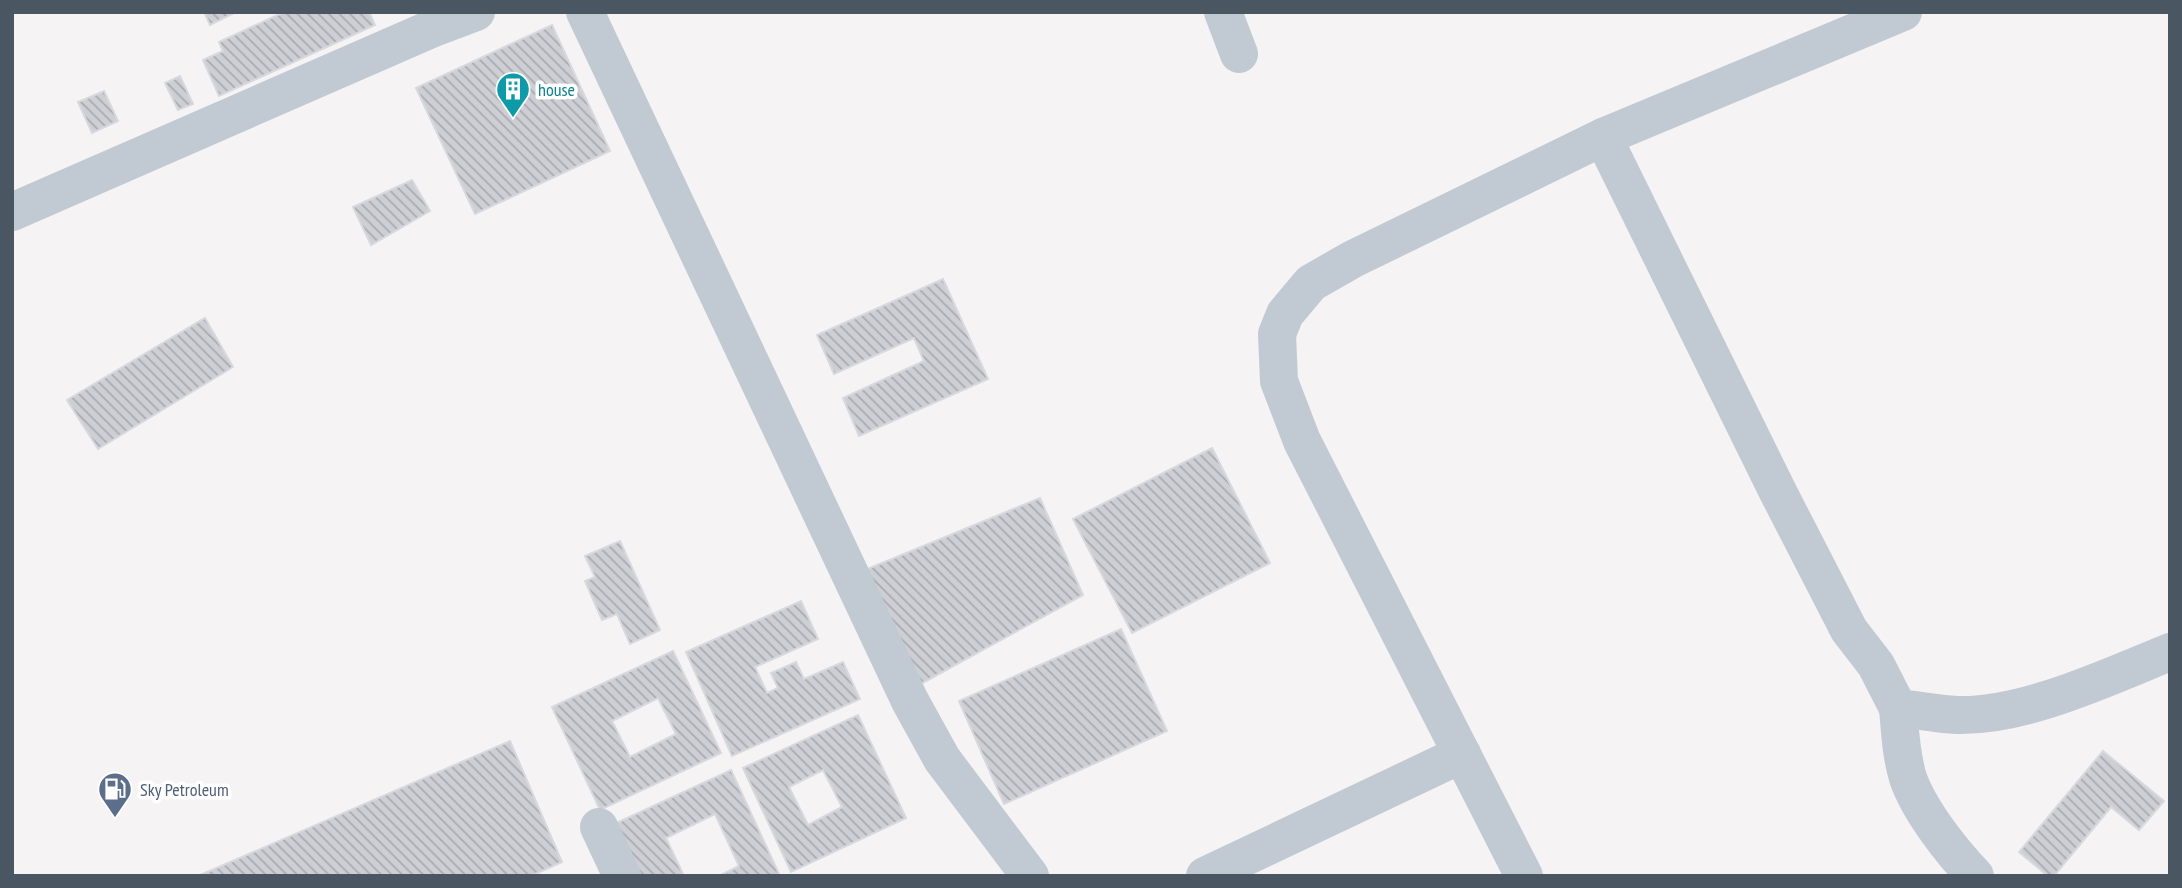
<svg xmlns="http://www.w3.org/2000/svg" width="2182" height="888" viewBox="0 0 2182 888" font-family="'PT Sans Narrow',sans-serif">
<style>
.building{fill:url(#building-back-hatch);stroke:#d7d9de;stroke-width:2;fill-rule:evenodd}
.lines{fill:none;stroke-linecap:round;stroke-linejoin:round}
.minor{stroke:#c1cad2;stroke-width:38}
.labels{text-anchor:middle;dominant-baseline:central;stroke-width:7;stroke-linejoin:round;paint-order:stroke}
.culture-label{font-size:18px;fill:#0d838f;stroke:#fff;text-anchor:start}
.service-label{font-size:18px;fill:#4e5e75;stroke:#fff;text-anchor:start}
</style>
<defs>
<pattern id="building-back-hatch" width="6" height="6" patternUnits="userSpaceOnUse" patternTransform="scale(1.75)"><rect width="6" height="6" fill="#cdcfd5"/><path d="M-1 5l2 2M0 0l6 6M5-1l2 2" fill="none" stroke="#a8abb0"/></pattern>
</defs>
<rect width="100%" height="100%" fill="#f5f3f3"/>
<!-- building -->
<g class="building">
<polygon points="204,12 236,12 210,25"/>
<polygon points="284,12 369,12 375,25 219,96 203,60 223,51 219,42"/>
<polygon points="552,25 610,151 475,214 416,88"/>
<polygon points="180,76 193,104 178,110 165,83"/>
<polygon points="104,91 118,121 92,133 78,102"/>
<polygon points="412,180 430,211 371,245 353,207"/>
<polygon points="943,279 988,379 859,436 843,398 924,361 914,338 834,374 817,335"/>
<polygon points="205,318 233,367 98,449 67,400"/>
<polygon points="1212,448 1270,563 1132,633 1073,519"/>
<polygon points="1040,498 1083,595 917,686 860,572"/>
<polygon points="620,541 660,630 630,644 617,614 602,620 585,581 595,577 585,556"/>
<polygon points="801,601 818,639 755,667 767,693 778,688 771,673 796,662 804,679 843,662 860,699 732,756 686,652"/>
<polygon points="1121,629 1167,731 1004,804 959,701"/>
<path d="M673 651 721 753 600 810 552 707ZM658 698 676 734 630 757 612 721Z"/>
<path d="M858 715 906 818 791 872 743 768ZM823 770 842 807 808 825 789 787Z"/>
<polygon points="510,741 562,862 531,876 198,876"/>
<polygon points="2103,751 2164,801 2139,830 2111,807 2054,876 2048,876 2019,852"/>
<polygon points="731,770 780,876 719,876 739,866 715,814 666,838 684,876 635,876 612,825"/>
</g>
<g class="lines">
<!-- minor -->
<g class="minor">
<polyline points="585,12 910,701 942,759 1030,876"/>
<polyline points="1223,12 1239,54"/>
<path d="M1603 137 1778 492 1849 630 1876 665 1898 708C1917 710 1937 714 1957 715 2024 717 2108 677 2170 652"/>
<polyline points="12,212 431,29 476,12"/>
<path d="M1898 708C1900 731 1901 755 1908 778 1919 810 1951 851 1975 876"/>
<polyline points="599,827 622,876"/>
<polyline points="1205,876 1462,754"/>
<polyline points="1524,876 1302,441 1279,381 1277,334 1285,314 1311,283 1353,259 1603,137 1903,12"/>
</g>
</g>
<!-- icons -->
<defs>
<g id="building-pin" transform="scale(1.75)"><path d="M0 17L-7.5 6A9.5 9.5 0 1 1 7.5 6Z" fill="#0f9aa8" stroke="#fff"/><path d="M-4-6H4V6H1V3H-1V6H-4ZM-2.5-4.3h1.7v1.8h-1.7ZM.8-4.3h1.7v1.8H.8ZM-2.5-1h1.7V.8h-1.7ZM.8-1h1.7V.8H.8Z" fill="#fff"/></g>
<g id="fuel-pin" transform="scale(1.75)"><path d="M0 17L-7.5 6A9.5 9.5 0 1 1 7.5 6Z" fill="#5c6f8a" stroke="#fff"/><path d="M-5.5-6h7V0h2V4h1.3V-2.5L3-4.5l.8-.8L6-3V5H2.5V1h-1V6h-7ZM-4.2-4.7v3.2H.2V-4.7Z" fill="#fff"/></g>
</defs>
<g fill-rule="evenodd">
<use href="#building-pin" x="513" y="89"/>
<use href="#fuel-pin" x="115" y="789"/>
</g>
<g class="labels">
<!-- culture labels -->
<g class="culture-label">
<text x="538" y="89">house</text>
</g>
<!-- service labels -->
<g class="service-label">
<text x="140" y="789">Sky Petroleum</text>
</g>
</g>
<!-- border -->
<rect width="2182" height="888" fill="none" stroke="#4a5661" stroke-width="28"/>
</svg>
